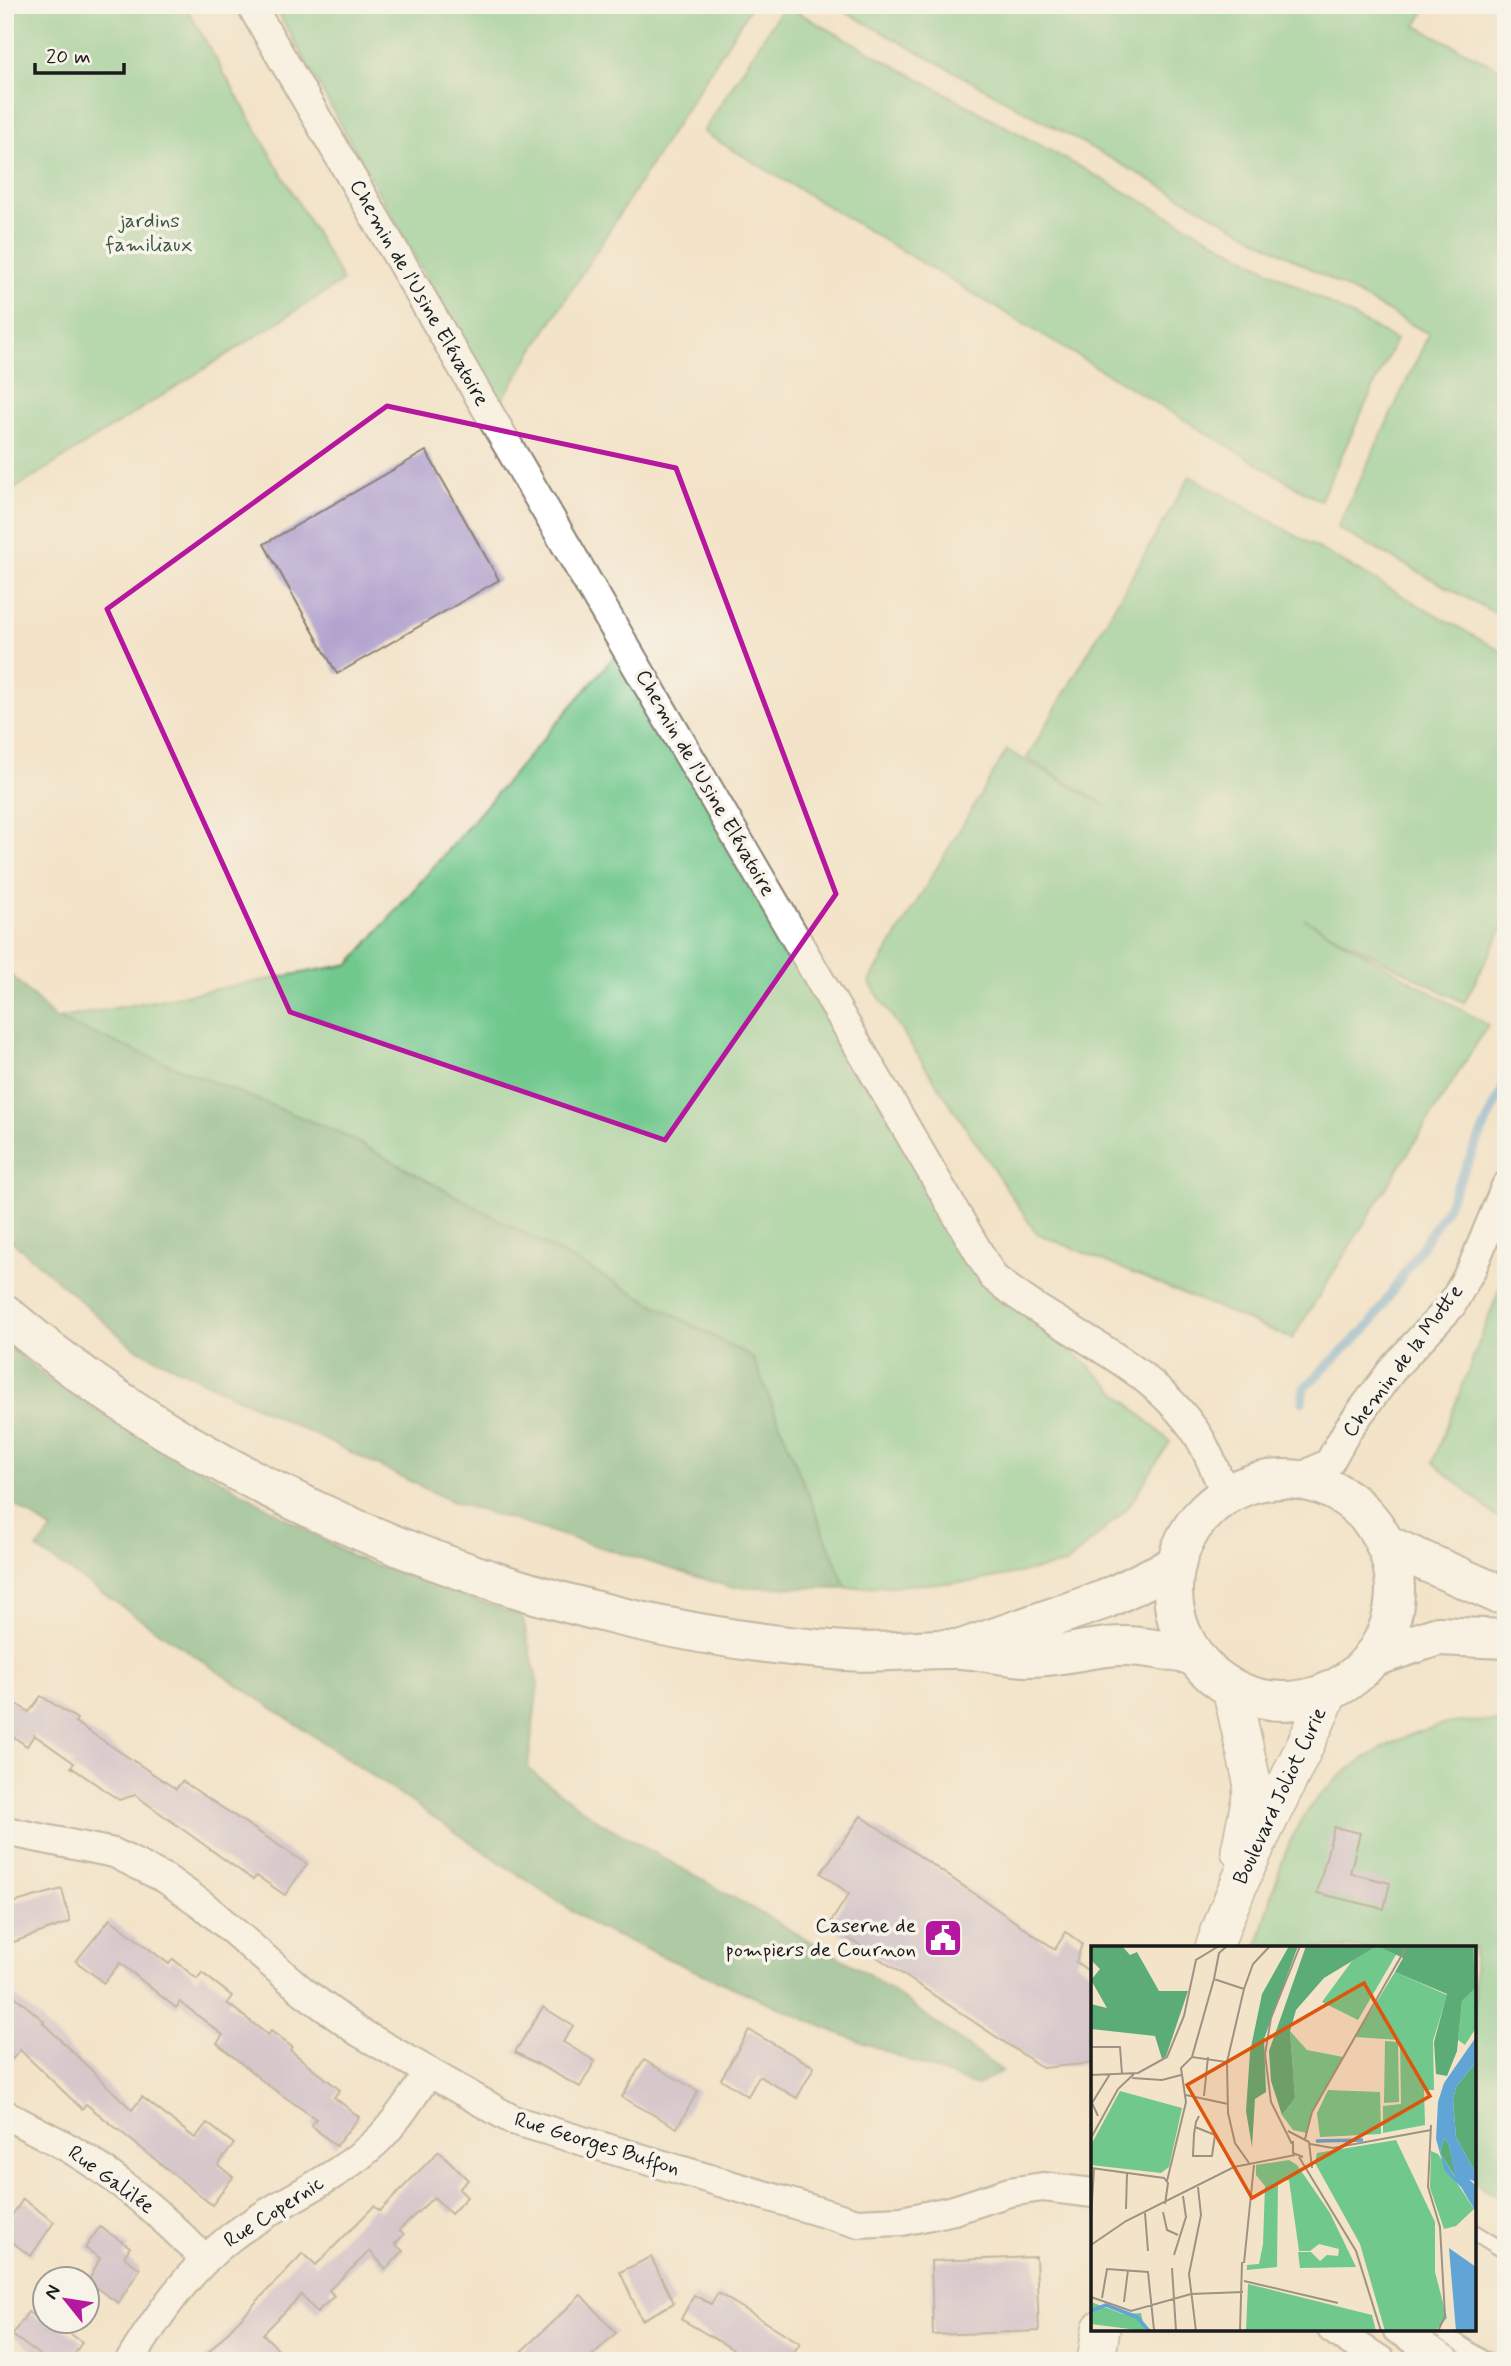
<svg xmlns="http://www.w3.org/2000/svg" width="1511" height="2366" viewBox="0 0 1511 2366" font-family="Mynerve,sans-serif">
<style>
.green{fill:#70c88d;stroke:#467254;stroke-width:2}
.forest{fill:#5cac78;stroke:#3c644a;stroke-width:2}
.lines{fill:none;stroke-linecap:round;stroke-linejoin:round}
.stream{stroke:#60a5d6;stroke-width:9}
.building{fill:#b3a4cf}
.service-casing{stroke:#888072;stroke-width:18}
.minor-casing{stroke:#888072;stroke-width:32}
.tertiary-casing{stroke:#888072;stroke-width:40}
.secondary-casing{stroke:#888072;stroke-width:42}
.service{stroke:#fff;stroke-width:14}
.minor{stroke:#fff;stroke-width:28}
.tertiary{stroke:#fff;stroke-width:37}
.secondary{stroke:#fff;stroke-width:38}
.marked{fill:none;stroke:#b5179e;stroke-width:5;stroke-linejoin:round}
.labels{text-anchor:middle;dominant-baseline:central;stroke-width:7;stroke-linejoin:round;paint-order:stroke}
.park-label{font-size:21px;fill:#395844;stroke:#f7f3e8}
.street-label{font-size:21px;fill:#1c1c1c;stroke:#f7f3e8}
.poi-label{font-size:21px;fill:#1c1c1c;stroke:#f7f3e8;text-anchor:end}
.inset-river{fill:none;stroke:#60a5d6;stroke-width:3.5}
.inset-road{fill:none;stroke:#9d9384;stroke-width:2}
.view{fill:#de560d;fill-opacity:0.15;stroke:#de560d;stroke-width:3.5}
.inset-edge{fill:none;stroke:#1c1c1c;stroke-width:3.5}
</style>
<rect width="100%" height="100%" fill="#f7f3e8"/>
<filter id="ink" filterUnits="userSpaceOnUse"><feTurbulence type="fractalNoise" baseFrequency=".0143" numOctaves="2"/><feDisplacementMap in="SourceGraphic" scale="14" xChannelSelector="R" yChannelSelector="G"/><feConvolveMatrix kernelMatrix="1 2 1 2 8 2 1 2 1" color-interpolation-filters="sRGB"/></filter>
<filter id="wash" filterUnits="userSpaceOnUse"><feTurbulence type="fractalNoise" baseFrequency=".00686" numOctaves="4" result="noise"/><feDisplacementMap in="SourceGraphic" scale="28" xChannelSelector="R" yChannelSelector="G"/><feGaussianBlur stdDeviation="1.57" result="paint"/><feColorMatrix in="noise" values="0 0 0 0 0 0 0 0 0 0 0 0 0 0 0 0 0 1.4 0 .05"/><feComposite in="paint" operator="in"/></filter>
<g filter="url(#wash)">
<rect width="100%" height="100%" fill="#f3e3c9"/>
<!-- green -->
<g class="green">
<polygon points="5,5 185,5 343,281 5,495"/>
<polygon points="274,5 752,5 498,406"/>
<polygon points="784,5 1396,340 1320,501 703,132"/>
<polygon points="833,5 1428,5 1416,26 1506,72 1506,619 1337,528 1429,334"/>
<polygon points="1190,476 1506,654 1506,922 1464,1003 1304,919 1488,1025 1292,1339 1036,1233 869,982 1007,750 1106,806 1027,758"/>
<polygon points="624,645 993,1277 1170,1442 1126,1510 1066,1564 972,1582 846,1588 753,1358 340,1133 56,1019 350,964"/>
<polygon points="1506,1272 1506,1525 1433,1462"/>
<path d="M1506 1721V1985L1494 2013 1506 2016V2202L1474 2183V1948H1257C1271 1904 1280 1849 1307 1811 1337 1770 1392 1737 1441 1725 1461 1720 1485 1722 1506 1721Z"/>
</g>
<!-- forest -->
<g class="forest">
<polygon points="5,969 56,1019 340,1133 753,1358 846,1588 730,1587 453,1502 133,1347 5,1235"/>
<polygon points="5,1343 52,1382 353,1557 522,1616 538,1684 528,1769 597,1820 870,1975 1002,2071 976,2086 830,2030 596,1927 37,1549 52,1530 5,1498"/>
</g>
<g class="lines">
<!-- stream -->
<polyline class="stream" points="1302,1402 1304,1388 1370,1325 1445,1211 1506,1081"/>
</g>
<g id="blocks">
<!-- building -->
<g class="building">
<polygon points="426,451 499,580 337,674 264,544"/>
<polygon points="41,1696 77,1719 75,1722 176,1789 182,1781 307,1864 285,1895 257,1876 253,1880 135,1795 119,1800 71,1767 74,1763 34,1735 27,1746 5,1731 5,1697 29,1712"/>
<polygon points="861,1816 1055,1949 1066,1932 1082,1944 1076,1962 1093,1974 1093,2063 1043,2068 829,1925 849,1894 821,1873"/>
<polygon points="1334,1827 1360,1833 1350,1873 1390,1883 1384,1909 1317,1893"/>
<polygon points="62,1889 70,1922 5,1945 5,1905"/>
<polygon points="110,1919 169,1964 173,1959 197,1979 202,1973 232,1996 227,2003 268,2035 271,2031 292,2047 290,2050 340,2090 334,2097 359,2117 336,2146 311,2125 316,2119 265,2083 217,2043 223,2035 180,2002 176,2008 120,1963 104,1983 76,1961"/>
<polygon points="5,1988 44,2021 43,2023 132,2110 142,2097 195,2138 207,2123 234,2144 218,2165 233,2177 212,2205 86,2104 82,2109 20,2050 5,2068"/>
<polygon points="543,2007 573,2026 563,2042 595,2061 580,2087 515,2052"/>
<polygon points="749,2030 814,2067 797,2098 759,2076 748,2096 721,2079"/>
<polygon points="644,2060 698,2091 677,2128 622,2097"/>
<polygon points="439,2151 468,2180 459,2189 467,2197 451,2214 434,2197 399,2230 404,2234 395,2244 403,2251 386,2269 370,2251 329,2290 334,2296 317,2312 301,2295 263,2334 290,2361 200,2361 303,2253 316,2265 374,2206 380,2211"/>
<polygon points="23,2199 54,2222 31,2256 5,2237 5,2226"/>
<polygon points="100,2227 130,2247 124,2257 140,2269 118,2303 88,2282 100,2258 85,2248"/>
<polygon points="651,2257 674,2303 642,2320 620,2272"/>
<polygon points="1036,2257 1039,2331 933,2335 931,2261"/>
<polygon points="718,2293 800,2343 788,2361 753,2361 681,2319 694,2295 711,2304"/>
<polygon points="581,2295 616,2333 586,2361 511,2361"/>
<polygon points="28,2312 40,2320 51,2320 82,2342 70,2361 48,2361 12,2335"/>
</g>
</g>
</g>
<g filter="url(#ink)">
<use href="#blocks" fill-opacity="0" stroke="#888072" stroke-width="2"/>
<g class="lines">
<!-- service casing -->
<g class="service-casing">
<g id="service">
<polyline points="1474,2232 1506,2252"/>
<polyline points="1438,2329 1487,2361"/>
</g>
</g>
<!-- minor casing -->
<g class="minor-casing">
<g id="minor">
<path d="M251 5 993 1277C1060 1332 1151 1361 1199 1437 1210 1455 1217 1477 1227 1496"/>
<polyline points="1296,1480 1329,1463 1348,1429 1395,1366 1451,1306 1472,1268 1506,1186"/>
<polyline points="5,1831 114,1853 166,1879 203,1905 304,1992 359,2032 513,2120 857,2223 902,2221 954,2210 1009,2192 1043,2187 1093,2193"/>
<path d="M5 2114C27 2127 50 2137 72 2150 122 2180 165 2218 205 2260"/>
<polyline points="1332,2329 1381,2361"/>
<polyline points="1397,2329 1447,2361"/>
<path d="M130 2361C158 2315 188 2271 230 2238 276 2202 334 2182 377 2141 397 2122 412 2096 428 2074"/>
</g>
</g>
<!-- tertiary casing -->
<g class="tertiary-casing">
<g id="tertiary">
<polyline points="1231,1688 1253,1786 1240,1851"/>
<path d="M1214 1948C1244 1859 1293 1778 1329 1692"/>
<polyline points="1096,2361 1101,2329"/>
</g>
</g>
<!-- secondary casing -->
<g class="secondary-casing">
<g id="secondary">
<path d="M5 1314C230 1506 552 1631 845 1651 884 1654 921 1648 960 1649 983 1650 1006 1657 1029 1657 1061 1657 1093 1646 1124 1646 1147 1646 1171 1652 1194 1655"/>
<circle cx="1284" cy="1590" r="111"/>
<polyline points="1385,1544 1496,1593 1506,1595"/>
<polyline points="967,1647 1106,1599 1176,1565"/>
<polyline points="1371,1658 1438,1636 1506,1639"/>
</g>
</g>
<!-- service -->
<use href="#service" class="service"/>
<!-- minor -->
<use href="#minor" class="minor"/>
<!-- tertiary -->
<use href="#tertiary" class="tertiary"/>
<!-- secondary -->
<use href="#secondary" class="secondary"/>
</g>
</g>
<!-- marked area -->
<path d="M0 0H1511V2366H0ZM387 406 676 468 836 894 665 1140 290 1012 107 609Z" fill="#f3e3c9" fill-opacity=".55" fill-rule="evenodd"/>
<path class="marked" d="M387 406 676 468 836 894 665 1140 290 1012 107 609Z"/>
<!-- icons -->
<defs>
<g id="civic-square" transform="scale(2.0125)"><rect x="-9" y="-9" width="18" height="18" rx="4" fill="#b5179e" stroke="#f7f3e8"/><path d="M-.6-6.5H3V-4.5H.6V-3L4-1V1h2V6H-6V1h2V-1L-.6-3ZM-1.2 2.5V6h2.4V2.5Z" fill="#fff"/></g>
</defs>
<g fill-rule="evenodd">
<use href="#civic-square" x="943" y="1938"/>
</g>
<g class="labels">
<!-- park labels -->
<g class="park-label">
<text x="149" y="221">jardins<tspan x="149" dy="24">familiaux</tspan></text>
</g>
<!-- street labels -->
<g class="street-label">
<text transform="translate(419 293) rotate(60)">Chemin de l'Usine Elévatoire</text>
<text transform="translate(705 783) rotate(60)">Chemin de l'Usine Elévatoire</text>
<text transform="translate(1403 1361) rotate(-53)">Chemin de la Motte</text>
<text transform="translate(1280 1796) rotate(-65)">Boulevard Joliot Curie</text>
<text transform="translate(597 2144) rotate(17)">Rue Georges Buffon</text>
<text transform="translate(111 2180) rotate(36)">Rue Galilée</text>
<text transform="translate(274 2212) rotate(-33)">Rue Copernic</text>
</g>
<!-- poi labels -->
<g class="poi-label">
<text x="916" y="1926">Caserne de<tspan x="916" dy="24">pompiers de Cournon</tspan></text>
</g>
</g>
<!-- overview -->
<g transform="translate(1091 1946)">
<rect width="385" height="385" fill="#f3e3c9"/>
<path d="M286 0 306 7 267 74 231 56 261 15ZM382 0H385V82L374 99 367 94 371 55 383 42ZM304 26 356 49 342 95 343 144H333L334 179 292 187V160L310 158 309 94 264 91ZM199 85 216 104 252 111 221 166 216 187 202 184 191 169 204 152ZM294 95 307 96 308 156 293 157ZM237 144 289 146 290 188 229 191 226 167ZM29 145 91 162 78 221 70 227 0 219V199ZM305 194 344 276V326L356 372 344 385H294L269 298 224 217 226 207ZM340 205 347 208 383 263 365 280 353 283 339 242ZM198 214 206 219 239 267 265 321 209 322 207 306H220L229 315 236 309 247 310 248 303 228 298 219 305H208L198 234 187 236 186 321 156 324V319L168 318 172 298 174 240 165 229V219ZM157 338 281 369 285 385H155ZM0 356 32 368 50 367 54 385 0 378Z" fill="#70c88d"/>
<path d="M0 0H31L39 9 46 6 68 45H97L75 110 71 113 64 90 0 83V58L16 62 0 34 9 23 0 14ZM198 0H207L173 93 175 146 164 153 161 201 155 165 159 106 171 48ZM215 0H286L233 32 205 64 199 85 204 152 191 169 180 135 178 105ZM287 0H382L384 42 371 55 366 105 356 130 345 128 343 96 356 48 304 26 312 12ZM385 116 384 167 385 228 365 191 362 154 365 141ZM353 192 358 199 365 232 349 207Z" fill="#5cac78"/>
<path d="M385 91V116L365 141 362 154 365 191 385 228V236L378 233 385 240V266L370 241 354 225 345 193 347 156 353 137ZM353 192 358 199 364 231 349 207ZM358 302 385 321V385H365Z" fill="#60a5d6" fill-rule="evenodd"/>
<path class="inset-river" d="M225 195 272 194M0 365 15 359 46 371 58 385"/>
<path class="inset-road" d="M123 33 128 7 136 0M153 43 162 18 179 0M0 101H29L31 128M101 111 123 33 153 43 136 116M0 129 47 127 76 111 93 70 105 14 128 0M41 132 71 134 90 129M95 149 137 158M113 150 117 111M7 170 1 157 19 128M340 179 337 241 349 281 354 370 347 385M104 181 124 189 121 210H102L103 188 105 176 108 170M197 185 218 196 221 222M0 192 27 143 44 127M214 193 221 166 316 0M202 195V207L212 211M201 198 180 156 174 108 180 72 209 0M219 198 242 202 340 184M208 211 265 305 290 385M0 222 73 232 77 237 74 258M76 235 95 156 90 122 101 111 136 116 137 167 144 197 158 217M35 263 36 227M72 266 76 284 87 289M54 267 57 305M0 271 3 223M0 299 35 275 143 221 204 209M83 309 95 271 92 250M153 317 163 219M81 322 85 385M153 335 247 357M0 351 40 365 100 348 152 346M11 352 16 323 57 326 63 384M33 356 37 324M105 385 98 328 110 269 107 241M149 385 151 316"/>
<path class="view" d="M273 37 339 150 161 252 96 139Z"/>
<rect width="385" height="385" class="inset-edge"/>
</g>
<!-- margin -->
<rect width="1511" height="2366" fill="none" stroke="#f7f3e8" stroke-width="28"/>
<!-- north arrow -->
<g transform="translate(66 2300) rotate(300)"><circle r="33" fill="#f7f3e8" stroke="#9f9d96" stroke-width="2"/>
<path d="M0-5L12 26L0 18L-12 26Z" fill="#b5179e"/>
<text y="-10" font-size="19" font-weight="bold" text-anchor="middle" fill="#1c1c1c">N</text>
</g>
<!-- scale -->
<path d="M35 63v10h89v-10" fill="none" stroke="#1c1c1c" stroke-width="3.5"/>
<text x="46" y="63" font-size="21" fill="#1c1c1c" stroke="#f7f3e8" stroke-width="5" paint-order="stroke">20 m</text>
</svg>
